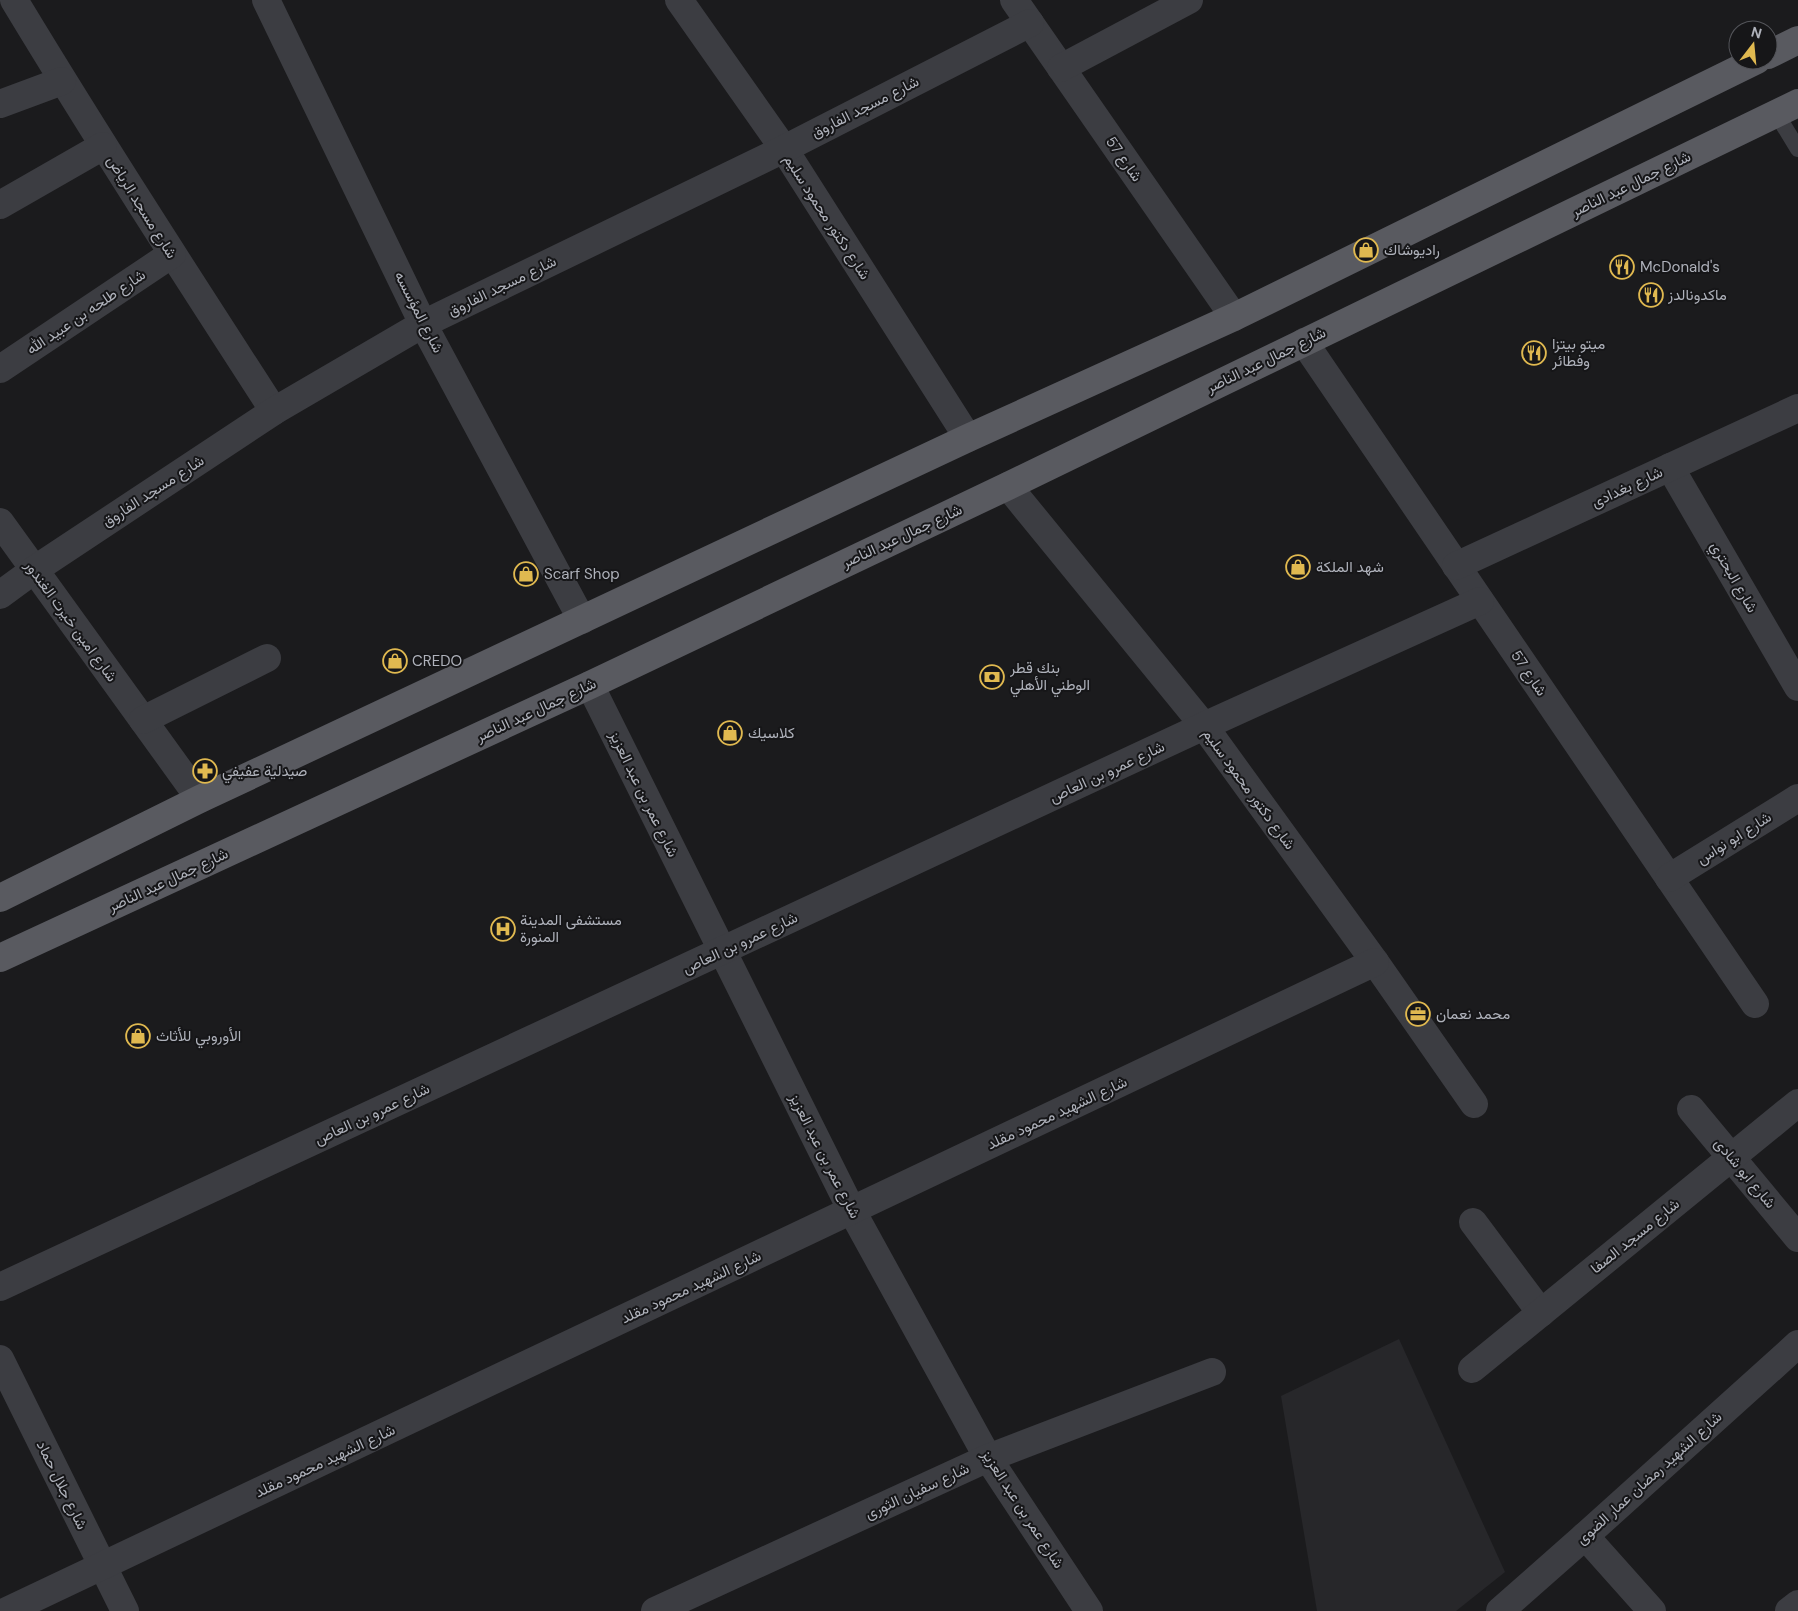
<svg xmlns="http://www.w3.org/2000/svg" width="1798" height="1611" viewBox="0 0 1798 1611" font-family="'DM Sans',Vazirmatn,sans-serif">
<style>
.built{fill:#27272a}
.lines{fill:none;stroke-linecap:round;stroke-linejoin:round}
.service{stroke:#3c3d42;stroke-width:16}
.minor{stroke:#3c3d42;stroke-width:28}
.primary{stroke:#595a60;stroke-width:28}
.labels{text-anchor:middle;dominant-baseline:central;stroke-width:4;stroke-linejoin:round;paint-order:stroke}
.street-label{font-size:15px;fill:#afb2bb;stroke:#161618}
.poi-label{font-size:15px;fill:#afb2bb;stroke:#161618;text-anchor:start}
</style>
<rect width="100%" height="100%" fill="#1b1b1d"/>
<!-- built -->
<polygon class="built" points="1399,1339 1505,1572 1456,1611 1317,1611 1281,1396"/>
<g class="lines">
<!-- service -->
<polyline class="service" points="1776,113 1798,149"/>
<!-- minor -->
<g class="minor">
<path d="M14 0C98 139 186 275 274 411"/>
<polyline points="266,0 423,324 582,620"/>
<polyline points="679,0 784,149 968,438"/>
<polyline points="1014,0 1234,317"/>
<polyline points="1061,68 1189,0"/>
<polyline points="0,104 62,81"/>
<polyline points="0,205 103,146"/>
<polyline points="1304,342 1755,1004"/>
<polyline points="0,369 172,254"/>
<polyline points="1670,467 1798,687"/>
<polyline points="1008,486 1204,726 1375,962 1474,1104"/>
<polyline points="0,522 200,799"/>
<polyline points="1456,566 1798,408"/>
<polyline points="0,595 34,570 274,411 423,324 784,149 1030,23"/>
<polyline points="590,685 852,1211 988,1458 1089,1611"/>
<polyline points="143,720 267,658"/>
<polyline points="1669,878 1798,798"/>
<polyline points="1691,1109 1798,1238"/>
<polyline points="1473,1222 1541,1313"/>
<polyline points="0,1287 1204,726 1480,601"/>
<polyline points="0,1359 125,1611"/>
<polyline points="1472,1369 1798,1103"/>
<polyline points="1585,1536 1652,1611"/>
<polyline points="7,1611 1375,962"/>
<polyline points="655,1611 988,1458 1212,1372"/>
<polyline points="1500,1611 1585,1536 1798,1344"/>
<polyline points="1789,1611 1798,1604"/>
</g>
<!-- primary -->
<g class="primary">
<polyline points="1768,55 1798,40"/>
<polyline points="0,898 200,799 968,438 1234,317 1757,60"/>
<polyline points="0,958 590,685 1008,486 1798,103"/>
</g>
</g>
<!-- icons -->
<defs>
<g id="shop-ring" transform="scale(1.25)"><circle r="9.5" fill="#161618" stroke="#e0b950" stroke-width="1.5"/><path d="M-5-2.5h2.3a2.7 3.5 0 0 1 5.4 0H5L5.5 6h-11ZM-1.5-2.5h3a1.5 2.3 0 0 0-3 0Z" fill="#e0b950"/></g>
<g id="restaurant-ring" transform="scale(1.25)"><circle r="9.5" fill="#161618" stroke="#e0b950" stroke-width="1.5"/><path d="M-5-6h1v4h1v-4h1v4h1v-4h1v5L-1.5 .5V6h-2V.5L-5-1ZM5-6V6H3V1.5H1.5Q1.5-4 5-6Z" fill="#e0b950"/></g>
<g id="bank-ring" transform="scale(1.25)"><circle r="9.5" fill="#161618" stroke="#e0b950" stroke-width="1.5"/><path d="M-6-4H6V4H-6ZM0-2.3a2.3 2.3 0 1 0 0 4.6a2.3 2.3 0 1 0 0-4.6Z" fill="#e0b950"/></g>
<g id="pharmacy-ring" transform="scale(1.25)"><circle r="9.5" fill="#161618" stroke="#e0b950" stroke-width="1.5"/><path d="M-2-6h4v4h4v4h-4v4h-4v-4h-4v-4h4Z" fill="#e0b950"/></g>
<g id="hospital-ring" transform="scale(1.25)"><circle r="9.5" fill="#161618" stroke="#e0b950" stroke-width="1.5"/><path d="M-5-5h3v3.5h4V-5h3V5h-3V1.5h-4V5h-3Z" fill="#e0b950"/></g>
<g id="office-ring" transform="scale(1.25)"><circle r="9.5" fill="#161618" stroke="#e0b950" stroke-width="1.5"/><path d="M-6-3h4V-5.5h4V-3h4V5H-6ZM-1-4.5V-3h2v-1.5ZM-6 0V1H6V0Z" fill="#e0b950"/></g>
</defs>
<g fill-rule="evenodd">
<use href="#shop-ring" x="1366" y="250"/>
<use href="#restaurant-ring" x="1622" y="267"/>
<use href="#restaurant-ring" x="1651" y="295"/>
<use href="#restaurant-ring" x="1534" y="353"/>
<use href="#shop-ring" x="1298" y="567"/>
<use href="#shop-ring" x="526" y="574"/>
<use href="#shop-ring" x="395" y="661"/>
<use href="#bank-ring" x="992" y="677"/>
<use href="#shop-ring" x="730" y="733"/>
<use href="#pharmacy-ring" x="205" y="771"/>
<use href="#hospital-ring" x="503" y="929"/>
<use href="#office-ring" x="1418" y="1014"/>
<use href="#shop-ring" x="138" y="1036"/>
</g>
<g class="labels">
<!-- street labels -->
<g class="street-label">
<text transform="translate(865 107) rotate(-27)">شارع مسجد الفاروق</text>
<text transform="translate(1124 159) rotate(55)">شارع 57</text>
<text transform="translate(1631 184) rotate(-26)">شارع جمال عبد الناصر</text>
<text transform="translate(142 207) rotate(58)">شارع مسجد الرياض</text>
<text transform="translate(827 217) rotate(57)">شارع دكتور محمود سليم</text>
<text transform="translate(502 286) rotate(-26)">شارع مسجد الفاروق</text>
<text transform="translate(86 312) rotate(-34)">شارع طلحه بن عبيد الله</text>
<text transform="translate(419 312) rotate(63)">شارع المؤسسه</text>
<text transform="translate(1266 360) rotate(-26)">شارع جمال عبد الناصر</text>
<text transform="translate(1627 487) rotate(-25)">شارع بغدادى</text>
<text transform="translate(153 491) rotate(-33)">شارع مسجد الفاروق</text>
<text transform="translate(902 536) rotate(-25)">شارع جمال عبد الناصر</text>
<text transform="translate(1734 577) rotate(60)">شارع البحتري</text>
<text transform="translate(71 621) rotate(54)">شارع امين خيرت الغندور</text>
<text transform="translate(1529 673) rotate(56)">شارع 57</text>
<text transform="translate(536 710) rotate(-25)">شارع جمال عبد الناصر</text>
<text transform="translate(1107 772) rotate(-25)">شارع عمرو بن العاص</text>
<text transform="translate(1249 789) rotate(54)">شارع دكتور محمود سليم</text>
<text transform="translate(644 794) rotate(64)">شارع عمر بن عبد العزيز</text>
<text transform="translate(1734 838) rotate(-32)">شارع ابو نواس</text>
<text transform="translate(168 880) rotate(-25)">شارع جمال عبد الناصر</text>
<text transform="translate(740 943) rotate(-25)">شارع عمرو بن العاص</text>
<text transform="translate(1057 1113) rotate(-25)">شارع الشهيد محمود مقلد</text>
<text transform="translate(372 1114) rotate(-25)">شارع عمرو بن العاص</text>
<text transform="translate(825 1156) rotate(63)">شارع عمر بن عبد العزيز</text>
<text transform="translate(1745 1173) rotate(50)">شارع ابو شادى</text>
<text transform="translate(1635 1236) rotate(-39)">شارع مسجد الصفا</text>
<text transform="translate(691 1287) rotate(-25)">شارع الشهيد محمود مقلد</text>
<text transform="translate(325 1461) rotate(-25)">شارع الشهيد محمود مقلد</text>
<text transform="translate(1649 1478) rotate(-42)">شارع الشهيد رمضان عمار الضوى</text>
<text transform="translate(62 1485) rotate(64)">شارع جلال حماد</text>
<text transform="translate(917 1491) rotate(-25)">شارع سفيان الثورى</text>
<text transform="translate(1023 1509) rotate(57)">شارع عمر بن عبد العزيز</text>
</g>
<!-- poi labels -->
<g class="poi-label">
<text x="1384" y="250">راديوشاك</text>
<text x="1640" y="267">McDonald's</text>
<text x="1668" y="295">ماكدونالدز</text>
<text x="1552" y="344">ميتو بيتزا<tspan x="1552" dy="17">وفطائر</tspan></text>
<text x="1316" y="567">شهد الملكة</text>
<text x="544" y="574">Scarf Shop</text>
<text x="412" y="661">CREDO</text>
<text x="1010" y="668">بنك قطر<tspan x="1010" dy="17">الوطني الأهلي</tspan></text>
<text x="748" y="733">كلاسيك</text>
<text x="222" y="771">صيدلية عفيفي</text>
<text x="520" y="920">مستشفى المدينة<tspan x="520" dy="17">المنورة</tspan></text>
<text x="1436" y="1014">محمد نعمان</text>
<text x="156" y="1036">الأوروبي للأثاث</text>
</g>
</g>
<!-- north arrow -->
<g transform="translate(1753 45) rotate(16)"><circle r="24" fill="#161618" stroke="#535459"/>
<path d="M0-4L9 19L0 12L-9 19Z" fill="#e0b950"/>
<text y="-8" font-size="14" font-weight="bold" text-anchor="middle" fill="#afb2bb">N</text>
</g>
</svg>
